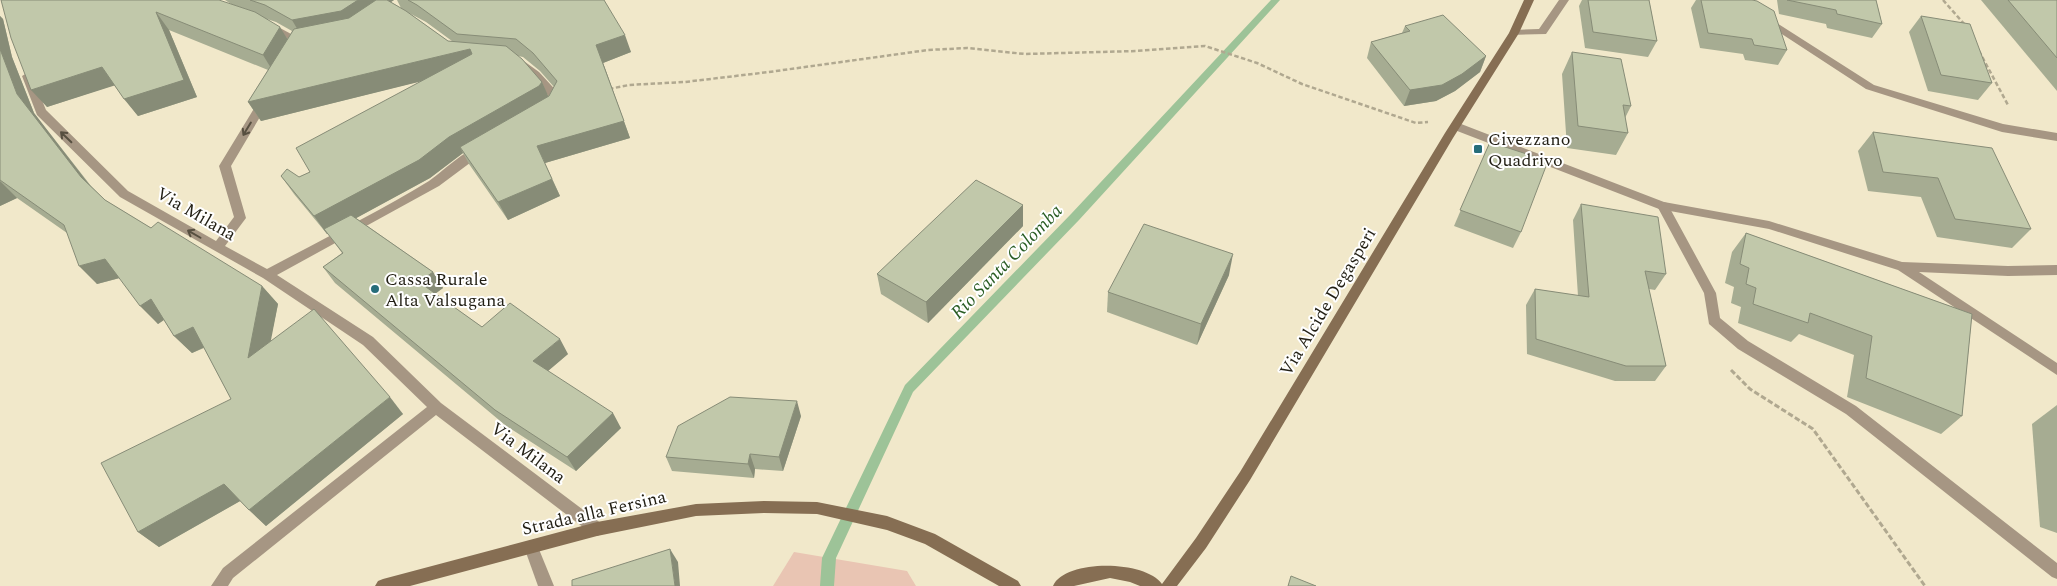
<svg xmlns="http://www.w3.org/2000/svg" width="2057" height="586" viewBox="0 0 2057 586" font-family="Spectral,serif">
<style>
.green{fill:#e9c5b3}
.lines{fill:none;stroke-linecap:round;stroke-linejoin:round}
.stream{fill:#9dc398;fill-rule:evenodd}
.path-far1{stroke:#b0a890;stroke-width:2.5;stroke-dasharray:4.5 2.5;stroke-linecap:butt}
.path{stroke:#b0a890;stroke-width:3;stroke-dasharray:5.5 2.5;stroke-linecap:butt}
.lane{fill:#a69683;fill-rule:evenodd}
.street{fill:#a69683;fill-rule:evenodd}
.secondary{fill:#866e53;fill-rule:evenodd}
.wall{fill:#a6ac92;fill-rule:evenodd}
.shaded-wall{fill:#878c77}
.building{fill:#c1c8aa;stroke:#878c77}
.oneway{stroke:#574f40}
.poi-dot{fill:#266d7a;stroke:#fff;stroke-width:2}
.labels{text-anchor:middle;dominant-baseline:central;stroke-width:4;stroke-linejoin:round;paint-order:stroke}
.poi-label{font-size:18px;fill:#221f14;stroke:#fff;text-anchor:start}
.street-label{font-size:18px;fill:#221f14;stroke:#fff}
.water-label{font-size:19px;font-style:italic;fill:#2a5d24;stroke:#fff}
</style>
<rect width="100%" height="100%" fill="#f1e8ca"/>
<!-- green -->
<polygon class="green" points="794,552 907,571 916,586 773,586"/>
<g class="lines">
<!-- stream -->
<polygon class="stream" points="1271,0 1280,0 1079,220 913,392 836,558 834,586 820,586 822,558 905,385 1071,214"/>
<!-- path-far1 -->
<g class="path-far1">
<polyline points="1943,0 1966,26"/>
<polyline points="1979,51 2008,105"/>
<polyline points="609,89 629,85 685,82 769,72 928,50 967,48 1025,54 1136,51 1205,46 1257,63 1302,84 1416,123 1428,122"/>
</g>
<!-- path -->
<polyline class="path" points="1731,370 1750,389 1813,429 1925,586"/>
<!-- lane -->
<g class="lane">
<polygon points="1456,122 1664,202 1769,221 1902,262 2008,266 2057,265 2057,275 2008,276 1919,272 2057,363 2057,375 1898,270 1769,229 1659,209 1452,129 1451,126"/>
<polygon points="531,540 536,542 554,586 538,586 524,547 526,542"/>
</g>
<!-- street -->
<g class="street">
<polygon points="1559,0 1569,0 1546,34 1510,35 1509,33 1514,30 1539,29"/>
<polygon points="1766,16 1874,85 2003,124 2057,133 2057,141 2002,132 1866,89 1762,21 1761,19"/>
<polygon points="269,22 304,41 305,43 300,46 296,45 265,27 264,25"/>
<polygon points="521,59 539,72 562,97 563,100 559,108 551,108 550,105 552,100 531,76 517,64 516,62"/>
<path d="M27 73 32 76 46 110 128 191 216 241 234 217 219 166 261 97H269L270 100 231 166 246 218 225 246 267 269C321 240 377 213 429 181 442 173 469 144 484 148L486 151 439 186 277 275 373 337 441 403 602 524 604 529 602 534 597 536 592 534 436 415 233 578 228 586H211L223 568 427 407 363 345 263 278 120 197 37 115 22 76Z"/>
<polygon points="1663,202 1667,203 1716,293 1720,318 1748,341 1856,406 2057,563 2057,579 2052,577 1846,414 1738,349 1709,324 1704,293 1657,206"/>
</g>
<!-- secondary -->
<g class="secondary">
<path d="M1524 0H1534L1519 33 1453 138 1250 480 1206 548 1177 586H1140L1130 582 1110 578 1074 586H1053C1065 559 1145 560 1162 584L1196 538 1240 472 1445 133 1509 33Z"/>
<polygon points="764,501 817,502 887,516 935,534 1018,581 1021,586 999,586 925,544 887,530 817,514 764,513 696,516 597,536 410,586 375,586 378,581 383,579 597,522 696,504"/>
</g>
</g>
<!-- wall -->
<g class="wall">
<path d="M1 0 231 4 225 0H394L391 2 401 8 397 0H604L631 52 603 63 630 138 545 163 560 196 508 220 469 164 463 153 430 178 356 218 433 272 443 288 435 294 482 327 568 354 548 371 621 428 576 471 505 425 335 283 323 267 342 253 328 234H327L294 194 281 176 299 177 310 172 421 81 261 121 248 102 268 70 169 30 197 97 138 116 114 85 47 107ZM409 13 426 22 452 41H448ZM267 19 276 22 292 31 288 39ZM518 56 523 57 540 71 554 87 549 96 548 97 542 82Z"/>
<polygon points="1582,0 1649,0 1657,41 1648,57 1585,48 1579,6"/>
<polygon points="1696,0 1752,0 1787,50 1778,65 1745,60 1743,54 1700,48 1691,8"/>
<polygon points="1777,0 1876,0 1882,24 1872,38 1827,28 1826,24 1779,14"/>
<polygon points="1981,0 2057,0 2057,91"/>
<polygon points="0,16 3,19 12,57 34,113 91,186 105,200 151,228 262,286 278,304 270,341 403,414 266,526 240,501 159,547 138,532 231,399 204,348 192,353 174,336 164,320 158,324 120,278 97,284 67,233 17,198 0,206"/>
<polygon points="1921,16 1992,83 1978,100 1928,91 1909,32"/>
<polygon points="1405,26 1486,56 1480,72 1455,91 1436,101 1404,106 1367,58 1371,42 1402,33"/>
<polygon points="1572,52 1631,106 1625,118 1628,133 1616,155 1567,148 1562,74"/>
<polygon points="1873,132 2031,229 2012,248 1937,237 1921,197 1868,191 1858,151"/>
<polygon points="1490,142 1521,232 1513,248 1454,226"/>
<polygon points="1581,204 1666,274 1655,290 1649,289 1666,366 1655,381 1615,381 1527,354 1526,305 1535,289 1578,296 1573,220"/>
<polygon points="1023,226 928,323 881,294 877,274"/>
<polygon points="1746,233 1972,314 1962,416 1941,434 1847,397 1854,355 1799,334 1791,342 1738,323 1741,307 1731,303 1734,287 1725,283 1732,252"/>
<polygon points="1229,275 1197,345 1107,312 1108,292"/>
<polygon points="2057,405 2057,533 2040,527 2032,424"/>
<polygon points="801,416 783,471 755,469 754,478 672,471 666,457"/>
</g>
<!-- shaded-wall -->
<g class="shaded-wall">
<polygon points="358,0 394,0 351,28 302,37 292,20"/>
<polygon points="156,12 169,30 197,97 138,116 124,99"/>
<polygon points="0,16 3,19 12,57 34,113 98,196 81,177 17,94 0,49"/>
<polygon points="280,27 291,45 274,73 263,55"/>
<polygon points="625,35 631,52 603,63 630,138 545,163 537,146 596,45"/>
<polygon points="470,49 479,67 261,121 248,102"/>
<polygon points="1486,56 1480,72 1455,91 1436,101 1404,106 1410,90"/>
<polygon points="102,67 116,85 47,107 31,90"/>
<polygon points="542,82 550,100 460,147 463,153 430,178 327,234 314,216"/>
<polygon points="552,179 560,196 508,220 498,202"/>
<polygon points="0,181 17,198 0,206"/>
<polygon points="1023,205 1023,226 928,323 926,302"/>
<polygon points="1233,254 1229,275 1197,345 1201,324"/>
<polygon points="105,259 123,277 97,284 79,266"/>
<polygon points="433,272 443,288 429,298 419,282"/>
<polygon points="262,286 278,304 264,376 248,358"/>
<polygon points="151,299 168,317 158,324 140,306"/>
<polygon points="193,327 209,345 192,353 174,336"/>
<polygon points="560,339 568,354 542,376 533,361"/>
<polygon points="390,397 403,414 266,526 249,510"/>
<polygon points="797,401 801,416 783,471 779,457"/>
<polygon points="613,413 621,428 576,471 567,457"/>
<polygon points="750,454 755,469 754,478 748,464"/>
<polygon points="224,484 242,500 159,547 138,532"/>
<polygon points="670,549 678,562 680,586 675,586"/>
</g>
<!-- building -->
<g class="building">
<polygon points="1,0 219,0 255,12 280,27 263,55 156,12 184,80 124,99 102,67 31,90 11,38"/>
<polygon points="250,0 358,0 341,11 292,20 265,5"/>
<polygon points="376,0 387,0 406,11 448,41 506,46 522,59 542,82 539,86 449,137 419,160 314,216 281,176 287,169 299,177 310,172 296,148 472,54 470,49 248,102 294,29 349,18"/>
<polygon points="408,0 604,0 625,35 596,45 624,121 537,146 552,179 498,202 460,147 549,96 557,81 533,53 516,39 457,34 417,5"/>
<polygon points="1588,0 1649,0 1657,41 1593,32"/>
<polygon points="1701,0 1752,0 1757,1 1774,11 1787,50 1754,45 1752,39 1708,33"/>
<polygon points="1787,0 1876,0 1882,24 1837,14 1836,10"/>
<polygon points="2008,0 2057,0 2057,58"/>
<polygon points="1443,15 1486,56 1462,74 1442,85 1410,90 1371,42 1410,31 1405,26"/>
<polygon points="1921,16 1970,24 1992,83 1941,75"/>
<polygon points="0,49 17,94 81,177 105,200 151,228 158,222 262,286 248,358 314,309 390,397 249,510 224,484 138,532 101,463 231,399 193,327 174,336 151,299 140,306 105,259 79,266 64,225 0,180"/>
<polygon points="1572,52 1621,59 1631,106 1623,105 1628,133 1578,126"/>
<polygon points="1873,132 1992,148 2031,229 1955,219 1938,178 1883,172"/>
<polygon points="1490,142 1548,161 1521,232 1460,210"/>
<polygon points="976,180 1023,205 926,302 877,274"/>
<polygon points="1581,204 1658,217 1666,274 1645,271 1666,366 1626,366 1536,339 1535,289 1589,297"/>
<polygon points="351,215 433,272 419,282 482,327 510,303 560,339 533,361 613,413 567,457 495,410 323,267 343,253 324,229"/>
<polygon points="1144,224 1233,254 1201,324 1108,292"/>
<polygon points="1746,233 1972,314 1962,416 1866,378 1872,336 1810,313 1808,323 1753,304 1756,288 1746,284 1749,268 1740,264"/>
<polygon points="730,397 797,401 779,457 750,454 748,464 666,457 678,426"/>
<polygon points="670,549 675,586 572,586 572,580"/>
<polygon points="1291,576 1316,586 1288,586"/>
</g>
<!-- one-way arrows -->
<defs><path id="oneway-shaft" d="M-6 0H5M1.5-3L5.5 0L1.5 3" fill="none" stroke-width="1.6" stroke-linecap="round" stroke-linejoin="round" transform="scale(1.25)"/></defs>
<g class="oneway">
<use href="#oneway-shaft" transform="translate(247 129) rotate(121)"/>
<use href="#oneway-shaft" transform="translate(66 137) rotate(-136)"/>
<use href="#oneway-shaft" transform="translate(194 234) rotate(-150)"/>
</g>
<!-- markers -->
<g class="poi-dot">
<rect x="1473" y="144" width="10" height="10" rx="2.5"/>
<circle cx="375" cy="289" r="5"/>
</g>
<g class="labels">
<!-- poi labels -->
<g class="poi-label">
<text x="1488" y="139">Civezzano<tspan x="1488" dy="21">Quadrivo</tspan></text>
<text x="385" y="279">Cassa Rurale<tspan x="385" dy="21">Alta Valsugana</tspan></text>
</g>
<!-- street labels -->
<g class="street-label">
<text transform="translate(196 214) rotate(30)">Via Milana</text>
<text transform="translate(1328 302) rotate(-59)">Via Alcide Degasperi</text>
<text transform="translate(528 453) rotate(37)">Via Milana</text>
<text transform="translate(594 513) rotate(-13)">Strada alla Fersina</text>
</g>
<!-- water labels -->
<g class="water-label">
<text transform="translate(1007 262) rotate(-46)">Rio Santa Colomba</text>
</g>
</g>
</svg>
